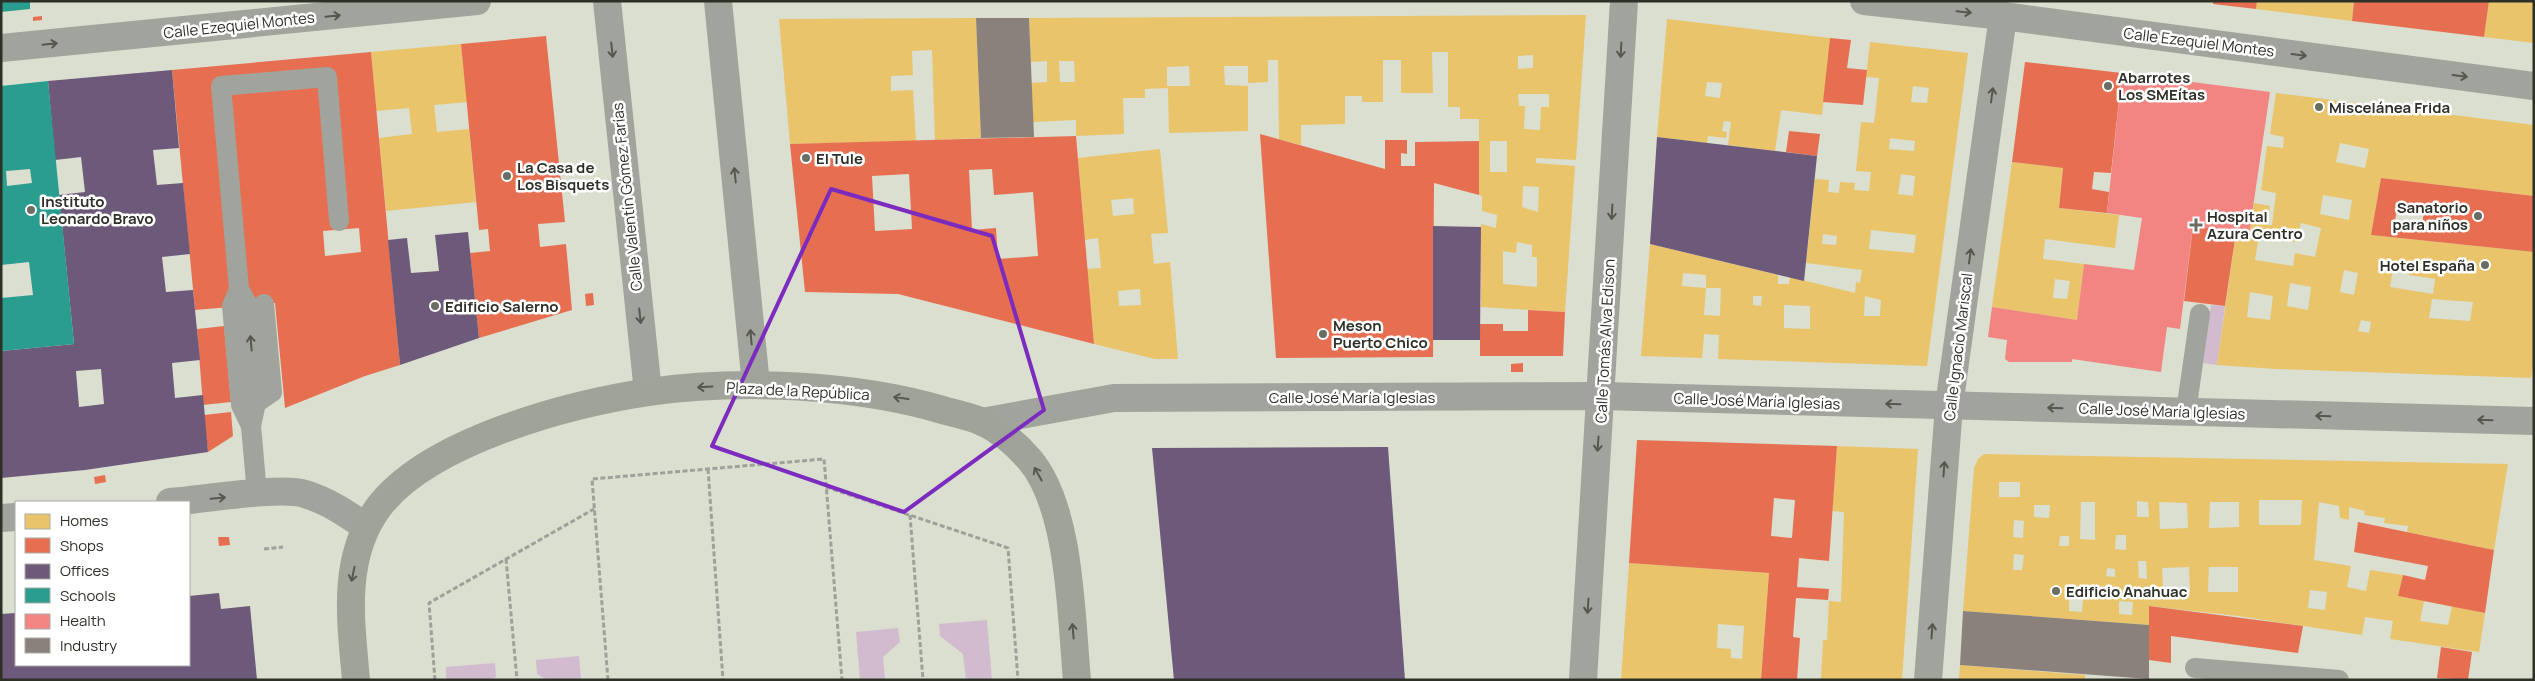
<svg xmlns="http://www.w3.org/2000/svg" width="2535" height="681" viewBox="0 0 2535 681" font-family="Manrope,sans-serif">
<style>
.green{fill:#d3bbcf}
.homes{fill:#e9c46a;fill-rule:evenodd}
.shops{fill:#e76f51;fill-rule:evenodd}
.offices{fill:#6d597a;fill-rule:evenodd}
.schools{fill:#2a9d8f;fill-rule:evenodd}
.health{fill:#f28482}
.industry{fill:#8a817c}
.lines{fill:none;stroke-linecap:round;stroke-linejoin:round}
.path{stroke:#9ea09a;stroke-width:3;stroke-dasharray:5 2.5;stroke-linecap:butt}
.service{stroke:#a1a39d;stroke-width:20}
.minor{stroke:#a1a39d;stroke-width:28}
.tertiary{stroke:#a1a39d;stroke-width:28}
.secondary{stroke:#9fa39a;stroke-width:28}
.oneway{stroke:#565850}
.oneway2{stroke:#55584f}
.marked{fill:none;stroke:#7b2cbf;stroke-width:4;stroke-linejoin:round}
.poi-dot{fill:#6a6d62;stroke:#fff;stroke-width:2}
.labels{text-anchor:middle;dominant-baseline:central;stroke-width:5;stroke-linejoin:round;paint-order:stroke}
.street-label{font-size:15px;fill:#2d3026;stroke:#fff}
.poi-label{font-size:15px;font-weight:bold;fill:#2d3026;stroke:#fff;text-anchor:start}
</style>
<rect width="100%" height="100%" fill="#dadfd0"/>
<!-- green -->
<g class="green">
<polygon points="2211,305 2225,306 2217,365 2203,363"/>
<polygon points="987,620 992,680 966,680 963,654 940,636 939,624"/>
<polygon points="898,628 900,642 883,657 885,680 860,680 856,632"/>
<polygon points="579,656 581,680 547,680 537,674 536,660"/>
<polygon points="495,663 496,677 490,680 446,680 446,667"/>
</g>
<!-- homes -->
<g class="homes">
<polygon points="2257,1 2354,1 2352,21 2256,9"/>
<polygon points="2489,1 2534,1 2534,43 2484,37"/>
<path d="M1586 15 1576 160 1536 158V163L1575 166 1565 312 1481 307V224L1496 228 1497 215 1482 211V196L1479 195V119H1460V107H1448V52H1432L1433 93H1401V60H1383V102H1362V96H1345V124L1301 125V145L1279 139 1278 60H1268V82L1248 83V66H1224L1225 85 1248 86V131L1169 133 1168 88 1145 89V98H1123L1124 134 1076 136V120L1033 122 1031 83 1047 82V61L1031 62 1029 18ZM1533 55V68L1518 69V56ZM1059 61H1074L1075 82H1060ZM1189 66 1190 86H1167V67ZM1518 94H1549V107H1541L1540 130 1524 129 1525 106H1519ZM1490 141H1507V172H1490ZM1523 186 1539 187 1538 212 1522 207ZM1517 242 1532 245V257H1537V287L1503 284V251L1516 253Z"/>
<polygon points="976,18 981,138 935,140 932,50 912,51 913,75 891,76 891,91 913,90 916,141 790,144 779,19"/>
<path d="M1667 19 1830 38 1822 115 1781 110 1775 151 1728 145 1731 122 1724 121 1722 131 1727 132 1726 138 1708 136 1707 143 1657 137ZM1707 82 1722 83 1720 98 1705 96Z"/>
<path d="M1870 42 1968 53 1927 366 1718 359 1719 335 1704 334 1702 358 1641 356 1650 244 1778 275V284H1789L1790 277 1855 293 1856 282 1860 283 1862 270 1806 263 1815 179 1829 180 1828 192 1839 193 1840 182 1855 183 1854 190 1869 191 1871 172 1856 171 1861 122 1874 123 1876 106 1879 78 1866 77ZM1913 86 1929 88 1927 103 1911 102ZM1890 138 1915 141 1914 151 1889 149ZM1901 174 1915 176 1913 196 1898 194ZM1871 230 1916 235 1914 253 1869 249ZM1823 234 1837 236 1836 245 1822 244ZM1683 273 1706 275V288L1682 286ZM1706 288H1721L1720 316 1704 315ZM1753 296H1762L1761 306 1753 305ZM1865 296 1881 300 1880 316H1864ZM1784 305 1810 306V329L1784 328Z"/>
<polygon points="461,44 467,102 434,105 437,132 469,129 476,202 386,211 379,138 412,134 409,108 376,111 371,52"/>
<path d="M2276 93 2534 125V196L2381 178 2371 235 2534 252V362L2531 378 2276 369 2217 365 2236 232 2249 234 2254 203 2270 206 2267 225H2272L2276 193 2261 190 2267 146 2283 148 2284 137 2270 134ZM2340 143 2369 149 2365 168 2336 162ZM2323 195 2352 200 2349 220 2320 214ZM2301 223 2321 228 2315 257 2295 253 2293 266 2255 260 2259 236 2297 242ZM2394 262 2411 265 2409 275 2435 279 2433 294 2390 287ZM2344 270 2358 273 2354 295 2340 292ZM2290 283 2311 287 2308 310 2287 306ZM2250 292 2273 296 2270 320 2247 317ZM2432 299 2473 302 2470 321 2429 318ZM2361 320 2371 322 2369 333 2358 331Z"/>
<path d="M1160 149 1168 233 1151 234 1154 264 1170 262 1178 359H1155L1094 344 1087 269 1101 268 1098 238 1085 240 1078 158ZM1133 198 1134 214 1113 216 1111 200ZM1140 289 1141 305 1119 306 1118 291Z"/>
<path d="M2012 162 2063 168 2059 208 2119 215 2115 248 2045 239 2043 259 2084 264 2077 320 1992 307ZM2055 279 2070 281 2067 299 2053 298Z"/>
<polygon points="1837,446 1918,449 1902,680 1821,680 1823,640 1827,640 1829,601 1841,602 1844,512 1832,511"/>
<path d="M1984 454 2508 464 2494 550 2407 532 2408 526 2384 523 2385 518 2364 515 2365 511 2349 507V520L2340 518 2339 506 2319 502 2314 560 2351 566 2347 587 2366 591 2370 570 2403 575 2398 596 2424 601 2420 621 2448 625 2452 606 2485 613 2479 652 2390 639 2393 621 2365 617 2362 635 2238 616 2149 606V625L1963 611 1974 468 1978 459ZM1999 482H2020V497H1999ZM2259 500H2302L2301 525H2259ZM2137 501 2148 502 2149 517H2137ZM2081 502H2095V540L2080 539ZM2159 502 2187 503 2188 528 2160 529ZM2210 502H2239V527L2209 528ZM2034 505H2050L2049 518 2034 517ZM2014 520 2024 521 2023 538 2013 537ZM2116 535H2126V550L2115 549ZM2060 536H2069V546H2059ZM2014 554 2024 555 2022 570H2013ZM2138 561H2146L2147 579 2139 578ZM2189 567 2190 591H2163L2162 568ZM2209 567H2238V592H2208ZM2107 568 2115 569V577L2106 576ZM2310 590 2327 592 2325 610 2308 608ZM2069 598 2083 599 2082 612 2069 611ZM2119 601 2133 602 2132 615 2119 614Z"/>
<path d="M1629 563 1769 573 1761 680H1621ZM1718 624 1744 626 1742 659 1731 658V649L1717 648Z"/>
<polygon points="1960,665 2085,675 2085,680 1959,680"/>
</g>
<!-- shops -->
<g class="shops">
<polygon points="2213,1 2257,1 2256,9 2213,4"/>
<polygon points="2354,1 2489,1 2484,37 2352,21"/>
<polygon points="42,16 42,20 33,21 33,17"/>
<polygon points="546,36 565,222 538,224 540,247 566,244 572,310 479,338 470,253 490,251 488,229 479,230 461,44"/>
<polygon points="1830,38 1851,40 1847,68 1867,70 1863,105 1823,102"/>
<path d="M371 52 400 365 365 376 285 408 275 303 195 310 172 70ZM359 228 361 252 325 256 323 231Z"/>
<polygon points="2025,62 2122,73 2111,173 2094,172 2092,189 2109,192 2107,213 2059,208 2063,168 2012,162"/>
<polygon points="1789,131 1820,134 1817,156 1786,152"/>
<polygon points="1260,134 1385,169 1385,140 1407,140 1407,154 1401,153 1401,166 1415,166 1415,142 1479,141 1479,195 1434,183 1433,357 1276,358"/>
<path d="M1076 136 1094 344 898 294 805 292 790 144ZM992 169 994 195 1033 192 1038 256 998 259 996 228 972 230 969 170ZM909 174 912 229 875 231 872 176Z"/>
<path d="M2381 178 2534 196V252L2371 235ZM2397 208 2424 212 2422 225 2395 221Z"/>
<polygon points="2193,226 2236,232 2225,306 2184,301"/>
<polygon points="593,293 594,305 586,306 585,294"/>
<polygon points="1528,310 1565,312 1563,356 1480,356 1480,324 1503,324 1503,331 1528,331"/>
<polygon points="224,326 231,402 203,405 197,329"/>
<polygon points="1523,363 1523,372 1511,372 1511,364"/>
<polygon points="231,412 233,436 208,452 204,415"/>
<path d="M1637 440 1837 446 1829 561 1799 558 1797 587 1829 589 1828 600 1796 598 1793 637 1800 638 1797 680H1761L1769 573 1629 563ZM1774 498 1795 500 1792 538 1771 536Z"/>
<polygon points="105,475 106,482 95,484 94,477"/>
<polygon points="2358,522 2494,550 2485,613 2398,596 2403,575 2425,580 2428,566 2354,552"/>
<polygon points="218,537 229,537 230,545 219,546"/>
<polygon points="2149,606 2303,626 2298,653 2171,636 2171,663 2149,660"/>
<polygon points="2441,647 2472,652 2468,680 2437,678"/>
</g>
<!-- offices -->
<g class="offices">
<path d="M172 70 179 148 153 150 157 185 183 183 190 254 162 257 166 292 193 290 200 360 172 363 175 398 203 395 208 452 85 470 1 478V351L74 344 59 195 85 192 81 157 55 160 48 81ZM101 369 104 404 79 407 76 371Z"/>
<polygon points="1657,137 1817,156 1804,281 1650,244"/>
<polygon points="1433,226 1481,227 1480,340 1433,340"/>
<polygon points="468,232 479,338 400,365 388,240 407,238 411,273 439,271 435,235"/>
<polygon points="1388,447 1405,680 1174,680 1152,448"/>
<polygon points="219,593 221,609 250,606 257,680 1,680 1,614 16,613 16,665 189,665 189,596"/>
</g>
<!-- schools -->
<g class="schools">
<polygon points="1,1 30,1 30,9 1,12"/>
<path d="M48 81 74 344 1 351V298L33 295 29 262 1 265V86ZM30 169 32 183 7 186 6 171Z"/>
</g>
<!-- health -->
<polygon class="health" points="2122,73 2270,92 2249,234 2193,226 2180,329 2167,327 2161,372 2072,359 2072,362 2009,362 2005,359 2007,340 1988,337 1992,307 2077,320 2084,264 2134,270 2142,218 2107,213"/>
<!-- industry -->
<g class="industry">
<polygon points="976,18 1029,18 1034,137 981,138"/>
<polygon points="1963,611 2149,625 2149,679 1960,665"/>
</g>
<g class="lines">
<!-- path -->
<g class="path">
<polyline points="708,469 723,680"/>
<polyline points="826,487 1008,548 1018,680"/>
<polyline points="910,515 923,680"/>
<polyline points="264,549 283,547"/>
<polyline points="506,559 517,680"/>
<polyline points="435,680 429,603 594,509"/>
<polyline points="608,680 592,479 824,459 842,680"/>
</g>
<!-- service -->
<g class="service">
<polyline points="239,289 232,306 241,405 251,426"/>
<polyline points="256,403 272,392 264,304"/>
<polyline points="2186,412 2200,314"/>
<polyline points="257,494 251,426 256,403 248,305 239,289 221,86 327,77 339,221"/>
<polyline points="2195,668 2339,680"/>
</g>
<!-- minor -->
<g class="minor">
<polyline points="1864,1 2003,16 2534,86"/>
<polyline points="1,48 477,1"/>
<polyline points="982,422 1114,398 1602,396 2534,421"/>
<path d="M170 502C199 500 281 486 305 494 328 501 347 514 366 527"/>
<polyline points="1,518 16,517"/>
<polyline points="1583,680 1624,1"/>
<polyline points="1928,680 1949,406 2003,16"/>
</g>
<!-- tertiary -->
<g class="tertiary">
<polyline points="607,1 648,392"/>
<polyline points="718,1 756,385"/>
</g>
<!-- secondary -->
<path class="secondary" d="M356 680C351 622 341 559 378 508 428 441 569 404 649 392 740 379 857 384 946 411 958 414 971 417 983 422 1000 430 1018 446 1030 460 1071 509 1071 617 1077 680"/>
</g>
<!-- one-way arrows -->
<defs><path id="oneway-shaft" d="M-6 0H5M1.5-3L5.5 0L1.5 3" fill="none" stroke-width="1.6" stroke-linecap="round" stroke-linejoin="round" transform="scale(1.25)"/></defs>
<g class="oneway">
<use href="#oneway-shaft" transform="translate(1964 12) rotate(6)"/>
<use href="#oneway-shaft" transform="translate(333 16) rotate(-6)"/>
<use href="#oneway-shaft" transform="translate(50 44) rotate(-6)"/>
<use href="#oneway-shaft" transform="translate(612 50) rotate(84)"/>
<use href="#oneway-shaft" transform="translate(1621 50) rotate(93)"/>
<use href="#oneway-shaft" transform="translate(2299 55) rotate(7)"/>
<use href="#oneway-shaft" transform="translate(2460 76) rotate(7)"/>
<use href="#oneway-shaft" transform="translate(1992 95) rotate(-82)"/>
<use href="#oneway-shaft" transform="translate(735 175) rotate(-96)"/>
<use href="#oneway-shaft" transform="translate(1612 212) rotate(93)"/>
<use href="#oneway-shaft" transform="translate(1970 256) rotate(-82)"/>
<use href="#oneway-shaft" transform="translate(640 316) rotate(84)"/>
<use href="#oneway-shaft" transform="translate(751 337) rotate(-95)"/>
<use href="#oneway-shaft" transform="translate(251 343) rotate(-95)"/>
<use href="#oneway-shaft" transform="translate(1893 404) rotate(-178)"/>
<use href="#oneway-shaft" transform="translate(2055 408) rotate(-178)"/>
<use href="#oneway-shaft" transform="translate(2323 416) rotate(-178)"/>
<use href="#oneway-shaft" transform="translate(2485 420) rotate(-178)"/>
<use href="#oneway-shaft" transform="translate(1598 444) rotate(94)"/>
<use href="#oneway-shaft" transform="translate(1944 469) rotate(-86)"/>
<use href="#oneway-shaft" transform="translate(218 498) rotate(-5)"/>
<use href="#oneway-shaft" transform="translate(1588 606) rotate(94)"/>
<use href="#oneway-shaft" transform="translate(1932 631) rotate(-86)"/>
</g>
<g class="oneway2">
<use href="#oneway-shaft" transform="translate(705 387) rotate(177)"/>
<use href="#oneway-shaft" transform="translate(901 398) rotate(-172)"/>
<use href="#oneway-shaft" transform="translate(1038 474) rotate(-119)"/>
<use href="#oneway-shaft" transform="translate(353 574) rotate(102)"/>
<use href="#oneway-shaft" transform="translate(1073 631) rotate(-95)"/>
</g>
<!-- marked area -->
<path class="marked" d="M831 189 992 236 1044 410 904 512 712 446Z"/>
<!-- markers -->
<g class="poi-dot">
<circle cx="2108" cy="86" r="5"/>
<circle cx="2319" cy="107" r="5"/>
<circle cx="806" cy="158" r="5"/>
<circle cx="507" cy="176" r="5"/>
<circle cx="31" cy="210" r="5"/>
<circle cx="2478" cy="216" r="5"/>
<path d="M2193.5 217.5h5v5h5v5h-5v5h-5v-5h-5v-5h5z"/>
<circle cx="2485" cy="265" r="5"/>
<circle cx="435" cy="306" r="5"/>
<circle cx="1323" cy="334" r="5"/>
<circle cx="2056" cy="591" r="5"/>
</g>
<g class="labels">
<!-- street labels -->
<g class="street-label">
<text transform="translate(239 25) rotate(-6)">Calle Ezequiel Montes</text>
<text transform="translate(2199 42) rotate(7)">Calle Ezequiel Montes</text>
<text transform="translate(627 197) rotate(-96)">Calle Valentín Gómez Farías</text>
<text transform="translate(1605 341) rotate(-87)">Calle Tomás Alva Edison</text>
<text transform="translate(1958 347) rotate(-83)">Calle Ignacio Mariscal</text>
<text transform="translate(798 391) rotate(3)">Plaza de la República</text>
<text x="1352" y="397">Calle José María Iglesias</text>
<text transform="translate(1757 401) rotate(2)">Calle José María Iglesias</text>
<text transform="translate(2162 411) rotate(2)">Calle José María Iglesias</text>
</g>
<!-- poi labels -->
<g class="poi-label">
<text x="2118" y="77">Abarrotes<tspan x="2118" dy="17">Los SMEítas</tspan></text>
<text x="2329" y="107">Miscelánea Frida</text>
<text x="816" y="158">El Tule</text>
<text x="517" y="167">La Casa de<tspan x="517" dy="17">Los Bisquets</tspan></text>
<text x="41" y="201">Instituto<tspan x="41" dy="17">Leonardo Bravo</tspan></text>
<text x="2468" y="207" text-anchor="end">Sanatorio<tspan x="2468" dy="17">para niños</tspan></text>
<text x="2207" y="216">Hospital<tspan x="2207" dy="17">Azura Centro</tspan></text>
<text x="2475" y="265" text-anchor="end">Hotel España</text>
<text x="445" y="306">Edificio Salerno</text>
<text x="1333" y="325">Meson<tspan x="1333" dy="17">Puerto Chico</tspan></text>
<text x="2066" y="591">Edificio Anahuac</text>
</g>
</g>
<!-- border -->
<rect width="2535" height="681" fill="none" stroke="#2d3026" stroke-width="5"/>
<!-- legend -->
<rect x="15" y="501" width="175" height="165" fill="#ffffff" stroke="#abaca8"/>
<rect x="25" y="514" width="25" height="15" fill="#e9c46a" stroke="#abaca8"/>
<text x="60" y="526" font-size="15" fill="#2d3026">Homes</text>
<rect x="25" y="538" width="25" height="15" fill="#e76f51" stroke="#abaca8"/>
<text x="60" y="551" font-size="15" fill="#2d3026">Shops</text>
<rect x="25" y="564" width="25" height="15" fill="#6d597a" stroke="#abaca8"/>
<text x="60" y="576" font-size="15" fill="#2d3026">Offices</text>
<rect x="25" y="588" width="25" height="15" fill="#2a9d8f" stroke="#abaca8"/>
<text x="60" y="601" font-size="15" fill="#2d3026">Schools</text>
<rect x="25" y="614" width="25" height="15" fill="#f28482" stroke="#abaca8"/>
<text x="60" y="626" font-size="15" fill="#2d3026">Health</text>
<rect x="25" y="638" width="25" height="15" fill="#8a817c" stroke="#abaca8"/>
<text x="60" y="651" font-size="15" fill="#2d3026">Industry</text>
</svg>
